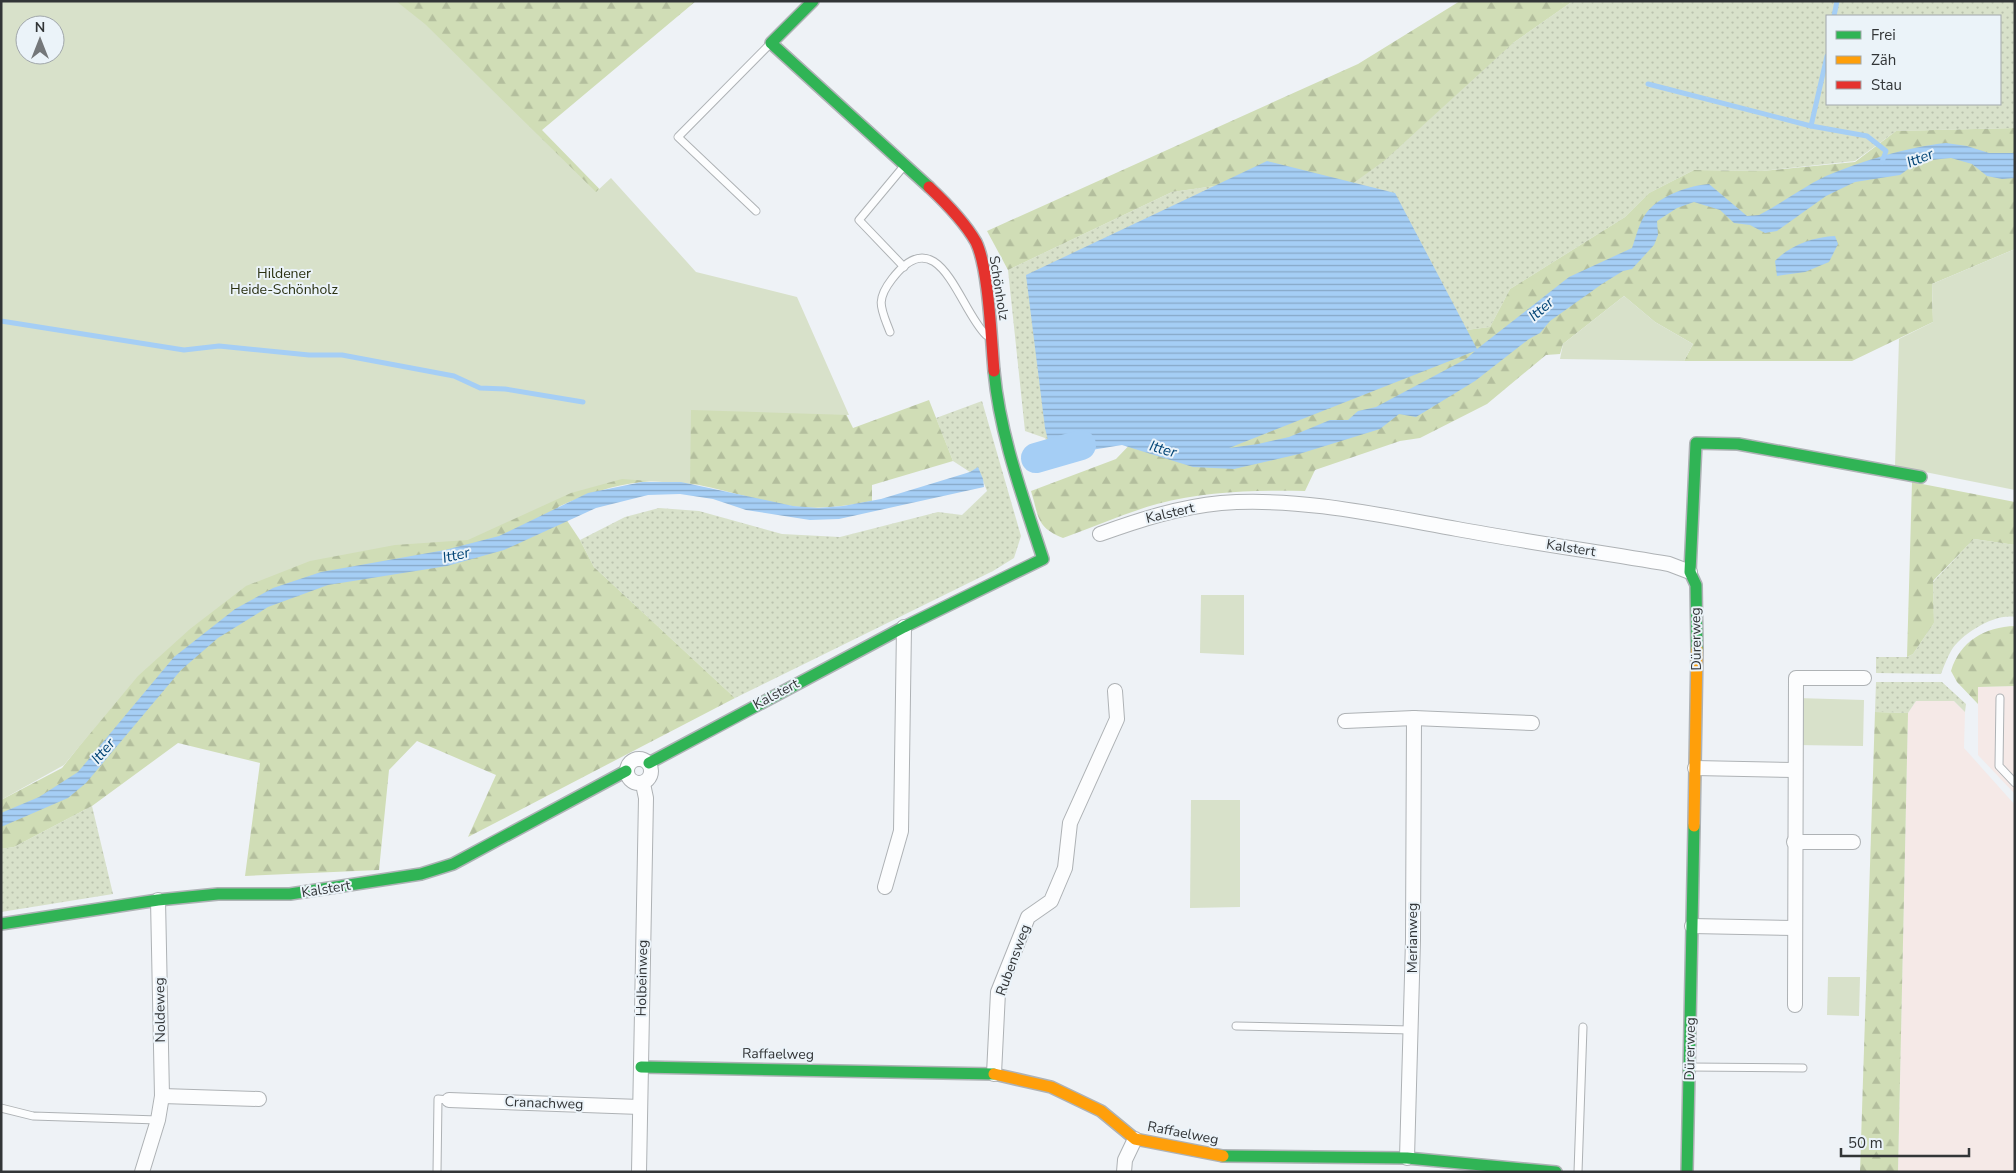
<svg xmlns="http://www.w3.org/2000/svg" width="2016" height="1173" viewBox="0 0 2016 1173" font-family="'Nunito Sans',sans-serif">
<style>
.industrial{fill:#f5e9e7}
.grass{fill:url(#grass-dots);fill-rule:evenodd}
.forest{fill:url(#forest-firs);fill-rule:evenodd}
.green{fill:#d8e1ca;fill-rule:evenodd}
.water{fill:url(#water-rules);fill-rule:evenodd}
.lines{fill:none;stroke-linecap:round;stroke-linejoin:round}
.stream{stroke:#a5cef5;stroke-width:5}
.river{stroke:#a5cef5;stroke-width:30}
.lane-casing{stroke:#aeb2b5;stroke-width:9}
.street-casing{stroke:#aeb2b5;stroke-width:16}
.fast-casing{stroke:#aeb2b5;stroke-width:14}
.slow-casing{stroke:#aeb2b5;stroke-width:14}
.jam-casing{stroke:#aeb2b5;stroke-width:14}
.lane{stroke:#fcfdfe;stroke-width:7}
.street{stroke:#fcfdfe;stroke-width:14}
.fast{stroke:#30b455;stroke-width:11}
.slow{stroke:#ff9f0a;stroke-width:11}
.jam{stroke:#e5322d;stroke-width:11}
.labels{text-anchor:middle;dominant-baseline:central;stroke-width:4;stroke-linejoin:round;paint-order:stroke}
.park-label{font-size:14px;fill:#2a3112;stroke:#ebf3f9}
.street-label{font-size:14px;fill:#323537;stroke:#ebf3f9}
.water-label{font-size:15px;font-style:italic;fill:#034576;stroke:#ebf3f9}
</style>
<defs>
<pattern id="grass-dots" width="8" height="8" patternUnits="userSpaceOnUse" patternTransform="scale(1.25)"><rect width="8" height="8" fill="#d8e1ca"/><path d="M2 2h.1M6 6h.1" fill="none" stroke="#bac2ae" stroke-width="1.8" stroke-linecap="round"/></pattern>
<pattern id="forest-firs" width="22" height="20" patternUnits="userSpaceOnUse" patternTransform="scale(1.25)"><rect width="22" height="20" fill="#d0ddb6"/><path d="M5 1l3.5 6h-7zM16 11l3.5 6h-7z" fill="#b3be9d"/></pattern>
<pattern id="water-rules" width="6" height="5" patternUnits="userSpaceOnUse" patternTransform="scale(1.25)"><rect width="6" height="5" fill="#a5cef5"/><path d="M0 2.5h6" fill="none" stroke="#87a8c7"/></pattern>
</defs>
<rect width="100%" height="100%" fill="#eef2f6"/>
<!-- industrial -->
<g class="industrial">
<polygon points="2015,686 2015,794 1978,755 1978,687"/>
<polygon points="1916,701 1954,701 1965,712 1964,748 2015,805 2015,1172 1898,1172 1908,713"/>
</g>
<!-- grass -->
<g class="grass">
<path d="M1573 1H2015V128L1896 131 1855 161 1762 171 1694 170 1649 193 1625 217 1510 289 1490 327 1209 362 1050 448 1045 438 1025 431 1008 270 1172 192 1258 180 1513 43ZM1827 16H2000V104H1827Z"/>
<polygon points="982,401 1021,536 1014,558 993,571 735,698 594,567 580,540 625,517 659,508 699,511 782,534 840,537 938,512 962,515 987,491 978,468 970,472 953,461 936,418"/>
<path d="M1974 539 2015 545V617C1995 613 1961 634 1951 651 1947 658 1944 666 1941 674L1876 673V657H1907L1913 654 1934 623 1933 582Z"/>
<polygon points="1876,682 1942,682 1966,704 1965,712 1954,701 1916,701 1908,713 1875,712"/>
<polygon points="92,806 113,894 1,912 1,849 14,847"/>
</g>
<!-- forest -->
<g class="forest">
<path d="M1 1H696L542 130 694 286 790 302 853 428 929 400 953 461 872 485V501C845 506 819 510 792 506 742 499 693 476 642 482 612 485 585 495 558 507L580 540 594 567 735 698 468 837 496 775 417 741 389 770 379 870 245 876 260 763 178 743 92 806 14 847 1 849V800L62 768 137 673 146 371ZM25 25H55V55H25Z"/>
<polygon points="1460,1 1573,1 1513,43 1384,161 1302,220 1258,180 1172,192 1008,270 987,231 1358,64"/>
<path d="M2015 128V249L1932 284 1933 322 1852 361H1684L1693 344 1655 322 1624 296 1563 344 1560 354 1546 355 1487 404 1420 438 1400 441 1315 470 1305 491C1255 490 1205 491 1157 504 1125 513 1094 527 1063 538 1036 527 1039 517 1031 491L1116 459 1209 362 1490 327 1510 289 1625 217 1649 193 1694 170 1762 171 1855 162 1896 131Z"/>
<polygon points="1912,482 2015,502 2015,545 1974,539 1933,581 1934,623 1913,654 1907,657"/>
<path d="M2015 626V686L1978 687V704L1957 682 1951 671C1960 641 1985 627 2015 626Z"/>
<polygon points="1875,712 1908,713 1898,1172 1860,1172"/>
</g>
<!-- green -->
<g class="green">
<path d="M1 1H396L425 24 596 192 611 178 696 272 797 297 849 415 691 410 690 484 622 479 571 493 468 540 395 545 310 561 246 586 190 629 138 676 64 765 1 800ZM25 25H55V55H25Z"/>
<polygon points="2015,249 2015,490 1895,466 1899,339 1933,322 1932,284"/>
<polygon points="1624,296 1655,322 1693,344 1684,361 1560,359 1563,344"/>
<polygon points="1201,595 1244,595 1244,655 1200,653"/>
<polygon points="1797,698 1864,700 1863,746 1796,745"/>
<polygon points="1191,800 1240,800 1240,907 1190,908"/>
<polygon points="1828,977 1860,977 1859,1016 1827,1015"/>
</g>
<!-- water -->
<g class="water">
<path d="M1946 143 1967 146 1989 153H2015V178L2002 179 1987 176 1972 164 1951 158 1931 160 1911 167 1900 175 1855 182 1826 196 1777 231 1765 233 1750 225 1734 223 1720 210 1694 202 1677 208 1657 221 1658 235 1654 245 1632 269 1623 271 1602 284 1550 321 1540 333 1529 339 1475 381 1416 417 1399 414 1380 429 1299 454 1234 469 1193 467 1122 445 1073 453 1051 459 1045 463 1041 451 1050 448 1045 428 1026 275 1267 161 1395 193 1477 349 1569 277 1632 248C1636 237 1639 222 1647 212 1661 195 1688 186 1709 184L1747 216 1759 215C1782 203 1803 187 1826 176 1862 161 1907 147 1946 143ZM1475 351 1466 359 1376 407 1358 411 1348 420H1330L1289 437 1258 444 1229 448Z"/>
<path d="M1835 236 1838 244 1829 262 1805 272 1777 276 1775 261C1790 245 1814 237 1835 236Z"/>
<polygon points="978,467 983,479 984,487 839,519 810,520 746,510 713,499 680,494 648,495 596,508 504,550 447,566 328,585 268,607 218,638 181,670 86,783 68,798 1,827 1,813 39,797 78,772 174,657 235,609 273,588 321,572 445,550 499,536 588,493 642,482 681,482 793,506 818,508 843,506 881,499 970,472"/>
</g>
<g class="lines">
<!-- stream -->
<g class="stream">
<polyline points="1834,16 1837,1"/>
<polyline points="1827,56 1811,126 1867,136 1886,151 1882,162"/>
<polyline points="1648,84 1811,126"/>
<polyline points="1,321 184,350 219,346 309,355 342,355 454,376 480,388 505,389 583,402"/>
</g>
<!-- river -->
<polyline class="river" points="1036,458 1081,445"/>
<!-- lane casing -->
<g class="lane-casing">
<g id="lane">
<polyline points="904,166 859,220 904,267"/>
<polyline points="756,211 678,137 769,45"/>
<path d="M890 332C881 308 875 301 892 279 939 217 959 309 986 335"/>
<polyline points="2000,698 1999,766 2015,783"/>
<polyline points="1236,1026 1411,1030"/>
<polyline points="1690,1067 1803,1068"/>
<polyline points="1,1108 33,1116 158,1120"/>
<polyline points="437,1172 438,1099 449,1100"/>
<polyline points="1578,1172 1583,1027"/>
</g>
</g>
<!-- street casing -->
<g class="street-casing">
<g id="street">
<path d="M1100 534C1139 520 1179 507 1221 503 1300 497 1379 515 1457 529 1527 542 1599 552 1669 564L1690 572"/>
<polyline points="1345,721 1414,718 1532,723"/>
<circle cx="639" cy="771" r="12"/>
<polyline points="1695,768 1795,770"/>
<polyline points="1794,842 1853,842"/>
<polyline points="885,887 901,831 904,627"/>
<polyline points="1692,926 1795,928"/>
<polyline points="1795,1005 1796,678 1864,678"/>
<polyline points="994,1074 998,992 1028,917 1051,901 1065,868 1070,823 1117,719 1115,691"/>
<polyline points="162,1096 259,1099"/>
<polyline points="449,1100 640,1107"/>
<polyline points="1407,1158 1413,940 1414,718"/>
<polyline points="142,1172 158,1120 162,1096 158,900"/>
<polyline points="639,1172 646,798 643,784"/>
<polyline points="1124,1172 1125,1160 1135,1139"/>
</g>
</g>
<!-- fast casing -->
<g class="fast-casing">
<g id="fast">
<polyline points="813,1 771,43 929,187"/>
<polyline points="1697,649 1696,585 1690,572 1696,443 1738,444 1921,477"/>
<path d="M649 763 904 627 1043 559C1023 497 1000 436 994 371"/>
<polyline points="1,924 158,900 218,894 290,894 421,874 453,864 626,771"/>
<polyline points="641,1067 994,1074"/>
<polyline points="1223,1156 1407,1158 1556,1172"/>
<polyline points="1687,1172 1694,826"/>
</g>
</g>
<!-- slow casing -->
<g class="slow-casing">
<g id="slow">
<polyline points="1694,826 1697,649"/>
<polyline points="994,1074 1051,1087 1101,1111 1135,1139 1223,1156"/>
</g>
</g>
<!-- jam casing -->
<g class="jam-casing">
<path id="jam" d="M929 187C946 203 964 221 976 242 989 269 991 339 994 371"/>
</g>
<!-- lane -->
<use href="#lane" class="lane"/>
<!-- street -->
<use href="#street" class="street"/>
<!-- fast -->
<use href="#fast" class="fast"/>
<!-- slow -->
<use href="#slow" class="slow"/>
<!-- jam -->
<use href="#jam" class="jam"/>
</g>
<g class="labels">
<!-- park labels -->
<g class="park-label">
<text x="284" y="273">Hildener<tspan x="284" dy="16">Heide-Schönholz</tspan></text>
</g>
<!-- street labels -->
<g class="street-label">
<text transform="translate(999 288) rotate(81)">Schönholz</text>
<text transform="translate(1170 513) rotate(-13)">Kalstert</text>
<text transform="translate(1571 548) rotate(9)">Kalstert</text>
<text transform="translate(1696 639) rotate(-91)">Dürerweg</text>
<text transform="translate(776 694) rotate(-28)">Kalstert</text>
<text transform="translate(326 889) rotate(-9)">Kalstert</text>
<text transform="translate(1412 938) rotate(-90)">Merianweg</text>
<text transform="translate(1013 960) rotate(-70)">Rubensweg</text>
<text transform="translate(642 978) rotate(-89)">Holbeinweg</text>
<text transform="translate(160 1010) rotate(-91)">Noldeweg</text>
<text transform="translate(1690 1049) rotate(-89)">Dürerweg</text>
<text transform="translate(778 1054) rotate(1)">Raffaelweg</text>
<text transform="translate(544 1103) rotate(2)">Cranachweg</text>
<text transform="translate(1183 1133) rotate(11)">Raffaelweg</text>
</g>
<!-- water labels -->
<g class="water-label">
<text transform="translate(1920 158) rotate(-22)">Itter</text>
<text transform="translate(1541 309) rotate(-41)">Itter</text>
<text transform="translate(1163 449) rotate(16)">Itter</text>
<text transform="translate(456 555) rotate(-13)">Itter</text>
<text transform="translate(103 751) rotate(-50)">Itter</text>
</g>
</g>
<!-- border -->
<rect width="2016" height="1173" fill="none" stroke="#323537" stroke-width="5"/>
<!-- legend -->
<rect x="1826" y="15" width="175" height="90" fill="#ebf3f9" stroke="#a1a7ab"/>
<rect x="1836" y="31" width="25" height="8" fill="#30b455" stroke="#a1a7ab"/>
<text x="1871" y="40" font-size="15" fill="#323537">Frei</text>
<rect x="1836" y="56" width="25" height="8" fill="#ff9f0a" stroke="#a1a7ab"/>
<text x="1871" y="65" font-size="15" fill="#323537">Zäh</text>
<rect x="1836" y="81" width="25" height="8" fill="#e5322d" stroke="#a1a7ab"/>
<text x="1871" y="90" font-size="15" fill="#323537">Stau</text>
<!-- north arrow -->
<g transform="translate(40 40)"><circle r="24" fill="#ebf3f9" stroke="#a1a7ab"/>
<path d="M0-4L9 19L0 12L-9 19Z" fill="#74777a"/>
<text y="-8" font-size="14" font-weight="bold" text-anchor="middle" fill="#323537">N</text>
</g>
<!-- scale -->
<path d="M1841 1148v8h128v-8" fill="none" stroke="#323537" stroke-width="2.5"/>
<text x="1848" y="1148" font-size="15" fill="#323537" stroke="#ebf3f9" stroke-width="4" paint-order="stroke">50 m</text>
</svg>
